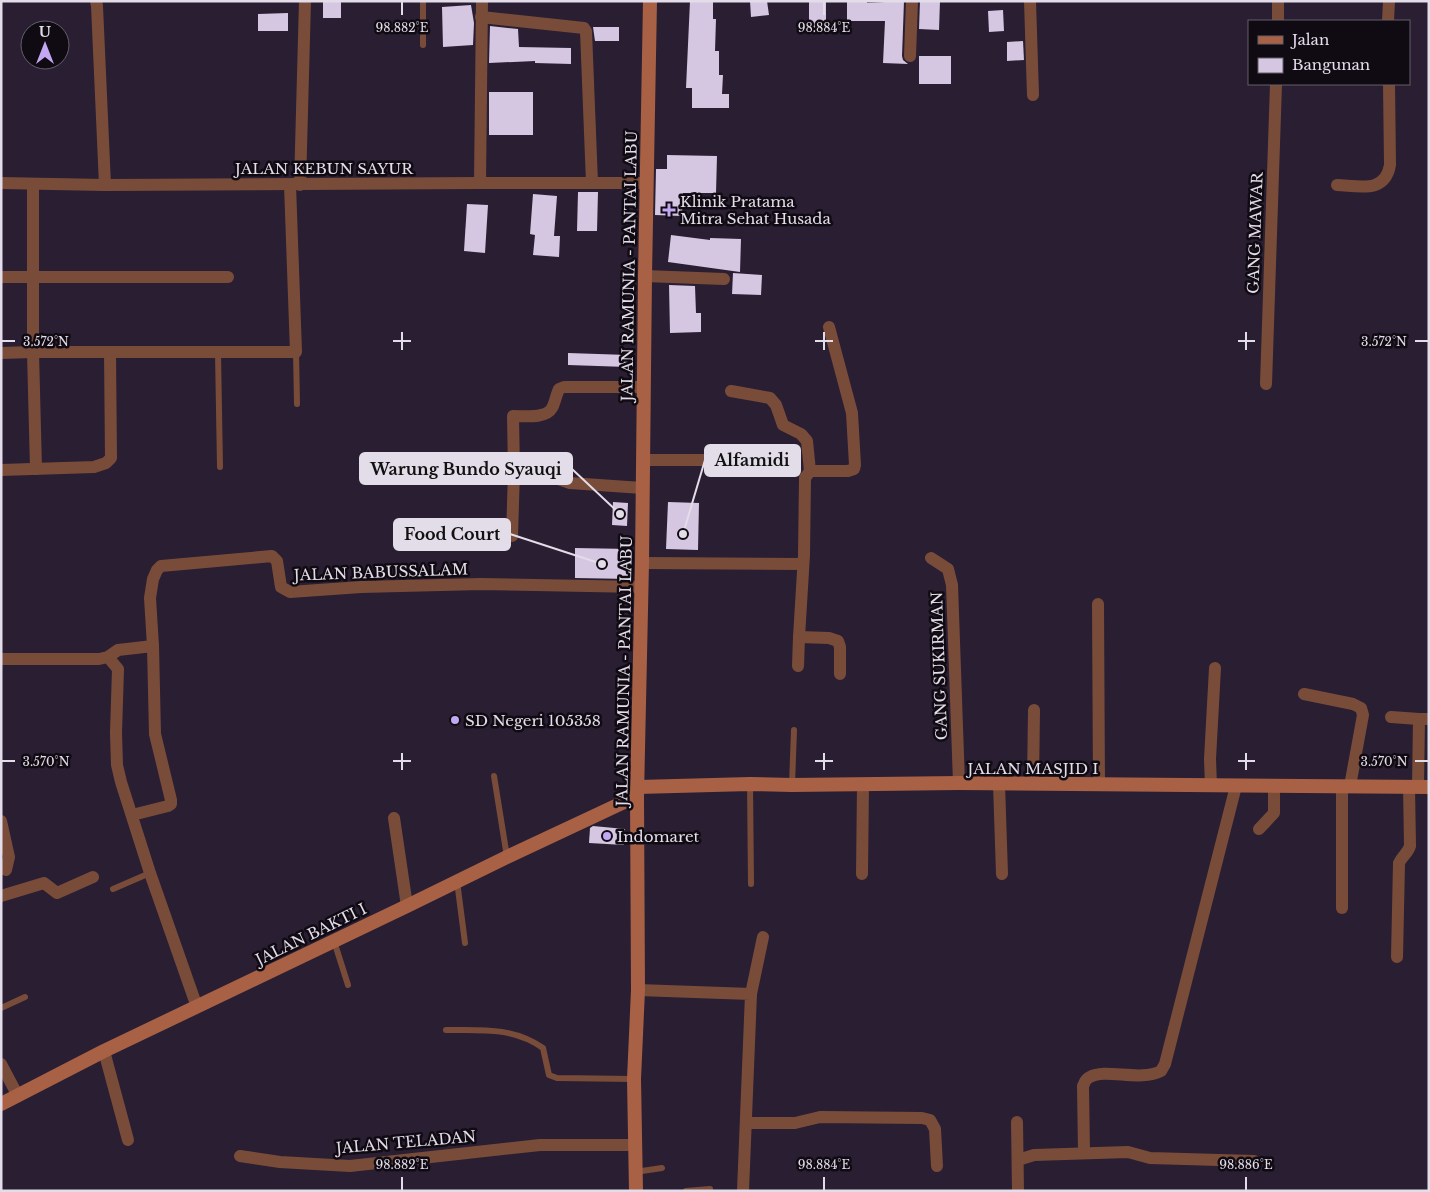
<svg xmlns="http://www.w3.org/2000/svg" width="1430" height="1192" viewBox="0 0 1430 1192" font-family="'Libre Baskerville',serif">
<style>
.building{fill:#d5c6e1}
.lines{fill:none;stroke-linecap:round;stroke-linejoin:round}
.service{stroke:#794c3a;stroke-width:6}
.minor{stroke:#794c3a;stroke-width:12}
.secondary{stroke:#a86144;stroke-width:14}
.ticks{fill:none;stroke:#e3dce9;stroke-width:2}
.poi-dot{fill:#c2a8f3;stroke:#100b13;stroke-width:2}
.labels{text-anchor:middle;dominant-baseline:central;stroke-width:5;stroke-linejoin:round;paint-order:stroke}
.street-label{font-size:15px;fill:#e3dce9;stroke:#100b13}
.poi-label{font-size:15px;fill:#e3dce9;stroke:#100b13;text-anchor:start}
.ticks-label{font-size:12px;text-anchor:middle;fill:#e3dce9;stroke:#100b13;stroke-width:5;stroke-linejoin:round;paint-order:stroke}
.leader{fill:none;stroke:#e3dce9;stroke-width:2}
.callout-dot{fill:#e3dce9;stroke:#100b13;stroke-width:2}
.callout{fill:#e3dce9;stroke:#e3dce9;stroke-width:2}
.callout-label{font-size:16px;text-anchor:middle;font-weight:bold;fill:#111}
</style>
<rect width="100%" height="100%" fill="#2a1e32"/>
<!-- building -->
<g class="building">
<rect x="323" y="1" width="18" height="17"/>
<polygon points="690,1 713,1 713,19 716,19 715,51 719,51 719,75 723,75 722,94 729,94 729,108 692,108 692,88 686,88"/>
<polygon points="750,1 767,1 769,15 751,17"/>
<rect x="809" y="1" width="17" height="27"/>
<polygon points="847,1 867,1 867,3 904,1 902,56 903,60 908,64 883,63 885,21 847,21"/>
<polygon points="920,1 940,1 939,30 919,29"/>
<polygon points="471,5 474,23 473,45 443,47 442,7"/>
<polygon points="1003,10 1004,31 989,32 988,11"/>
<polygon points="288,13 288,31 258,31 258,14"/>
<polygon points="490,26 518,29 519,47 571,48 571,64 535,63 535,61 489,63"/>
<polygon points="593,27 619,27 619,41 595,41"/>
<polygon points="1023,41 1024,60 1007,61 1007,42"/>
<rect x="919" y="56" width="32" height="28"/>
<rect x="489" y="92" width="44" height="43"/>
<polygon points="667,155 717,156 716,193 683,193 682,216 655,215 656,169 667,169"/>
<polygon points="578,192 598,192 597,231 577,231"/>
<polygon points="533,194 557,196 554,236 560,236 559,257 533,255 535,235 530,234"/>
<polygon points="467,204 488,205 485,253 464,251"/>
<polygon points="671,235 710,240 710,238 741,239 740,272 668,262"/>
<polygon points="733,273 762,275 761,295 732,294"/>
<polygon points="669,285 695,286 696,313 701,313 701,332 670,333"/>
<polygon points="568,353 628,355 627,367 568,365"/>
<polygon points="613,502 628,503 627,526 612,525"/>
<polygon points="668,502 699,503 698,550 666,549"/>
<polygon points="575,548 630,549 630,579 575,578"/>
<polygon points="593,826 625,829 624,845 589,843 590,828"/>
</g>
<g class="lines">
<!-- service -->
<g class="service">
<polyline points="423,45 423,1"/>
<polyline points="296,352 297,404"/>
<polyline points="218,353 220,467"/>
<polyline points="494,776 507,857"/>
<polyline points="750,784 751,884"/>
<polyline points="792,785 794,730"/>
<polyline points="457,881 465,943"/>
<polyline points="113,889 150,873"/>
<polyline points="334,941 348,985"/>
<polyline points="1,1008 25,997"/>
<path d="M446 1030C481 1030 513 1027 543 1048L549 1075 557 1078 634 1079"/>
<polyline points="635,1172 662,1168"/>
<polyline points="686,1191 710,1189"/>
</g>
<!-- minor -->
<g class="minor">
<polyline points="96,1 97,6 105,185"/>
<polyline points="1030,1 1033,95"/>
<polyline points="481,17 584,28 586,31 592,183"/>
<polyline points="1278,21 1278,1"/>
<polyline points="1388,21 1389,1"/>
<polyline points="910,56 912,1"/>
<polyline points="1,183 105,185 480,183 646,183"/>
<polyline points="480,183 482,1"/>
<polyline points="33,184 33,352 36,469"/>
<polyline points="300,185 305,1"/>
<path d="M1337 185C1359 186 1385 194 1390 165L1389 84"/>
<polyline points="645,276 724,279"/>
<polyline points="1,277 228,277"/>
<polyline points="829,327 852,413 855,465 854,469 848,471 810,471 805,478 804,555 799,637 829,638 838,641 840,647 840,674"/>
<polyline points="1,353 33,352 296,352 290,185"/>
<polyline points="1266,384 1276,84"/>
<polyline points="731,391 770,398 776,405 783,425 801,434 807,441 810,471"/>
<polyline points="643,460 732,460"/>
<polyline points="1,470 94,467 106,463 111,458 110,352"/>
<polyline points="514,471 547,475 570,483 642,488"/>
<path d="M512 536 514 471 513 416C524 416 546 419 552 408 555 403 556 395 559 389L564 387H643"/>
<polyline points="931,558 948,569 952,585 959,783"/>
<polyline points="642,563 803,564"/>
<polyline points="1098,604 1099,785"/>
<polyline points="108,657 118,669 116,733 117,765 121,782 150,873 197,1007"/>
<polyline points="1,659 99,659 108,657 118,650 153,646"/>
<polyline points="798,666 799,637"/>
<polyline points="1304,694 1353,704 1361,708 1363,715 1350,786"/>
<polyline points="1391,717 1419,719"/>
<polyline points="999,784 1002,874"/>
<polyline points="1033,784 1034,710"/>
<polyline points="1211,786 1210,759 1215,668"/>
<polyline points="1342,786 1342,908"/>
<polyline points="1418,787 1419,719 1429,719"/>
<polyline points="132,815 168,806 171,804 171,800 155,734 153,646 150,598 153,579 157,570 161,566 272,556 277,561 281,587 290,592 361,587 481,584 642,587"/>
<polyline points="394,818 407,906"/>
<polyline points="1,821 9,857 6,870"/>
<polyline points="1259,829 1274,813 1274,786"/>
<polyline points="862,874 863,785"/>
<polyline points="1,896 44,883 57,893 93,877"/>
<path d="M1397 957 1399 863C1402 856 1408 853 1410 846L1409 787"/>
<polyline points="638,990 751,994 743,1191"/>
<polyline points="751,994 763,937"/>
<polyline points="104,1051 128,1140"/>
<polyline points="1,1064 18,1096"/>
<polyline points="1017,1122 1018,1191"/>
<polyline points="746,1123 795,1123 820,1117 922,1118 930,1120 935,1129 937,1166"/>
<path d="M1084 1152 1083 1086C1085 1082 1085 1079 1090 1077 1106 1068 1140 1082 1161 1071L1165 1064 1236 786"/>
<polyline points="240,1156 280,1162 350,1166 540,1145 635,1145"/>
<polyline points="1018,1160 1034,1155 1128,1152 1150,1158 1254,1161"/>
</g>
<!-- secondary -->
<g class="secondary">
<polyline points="638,787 750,784 792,785 959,783 1429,787"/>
<polyline points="1,1104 104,1051 407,906 507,857 637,796"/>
<polyline points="636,1191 634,1079 638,990 637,796 642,563 645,276 650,1"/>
</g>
</g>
<!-- ticks -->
<path class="ticks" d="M402 2V15M824 2V15M402 332V350M824 332V350M1246 332V350M2 341H15M393 341H411M815 341H833M1238 341H1255M1415 341H1428M402 753V770M824 753V770M1246 753V770M2 761H15M393 761H411M815 761H833M1238 761H1255M1415 761H1428M402 1177V1190M824 1177V1190M1246 1177V1190"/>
<!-- markers -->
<g class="poi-dot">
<path d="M666.5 202.5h5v5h5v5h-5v5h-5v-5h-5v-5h5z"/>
<circle cx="455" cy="720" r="5"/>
<circle cx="607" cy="836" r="5"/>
</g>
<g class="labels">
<!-- street labels -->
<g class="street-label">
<text x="324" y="168">JALAN KEBUN SAYUR</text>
<text transform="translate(1255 233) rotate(-88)">GANG MAWAR</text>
<text transform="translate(629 266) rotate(-89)">JALAN RAMUNIA - PANTAI LABU</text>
<text transform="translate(381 572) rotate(-2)">JALAN BABUSSALAM</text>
<text transform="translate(939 666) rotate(-92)">GANG SUKIRMAN</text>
<text transform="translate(624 671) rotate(-89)">JALAN RAMUNIA - PANTAI LABU</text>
<text x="1033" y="768">JALAN MASJID I</text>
<text transform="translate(311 934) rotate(-26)">JALAN BAKTI I</text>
<text transform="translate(406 1142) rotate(-5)">JALAN TELADAN</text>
</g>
<!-- poi labels -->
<g class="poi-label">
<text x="680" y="201">Klinik Pratama<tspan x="680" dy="17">Mitra Sehat Husada</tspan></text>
<text x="465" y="720">SD Negeri 105358</text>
<text x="617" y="836">Indomaret</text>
</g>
</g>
<g class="ticks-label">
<text x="402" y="32">98.882°E</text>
<text x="824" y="32">98.884°E</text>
<text x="46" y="346">3.572°N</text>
<text x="1384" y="346">3.572°N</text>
<text x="46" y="766">3.570°N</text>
<text x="1384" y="766">3.570°N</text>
<text x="402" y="1169">98.882°E</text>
<text x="824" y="1169">98.884°E</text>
<text x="1246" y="1169">98.886°E</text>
</g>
<!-- callouts -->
<path class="leader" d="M683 534L705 460M620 514L572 469M602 564L510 534"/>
<g class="callout-dot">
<circle cx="683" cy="534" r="5"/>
<circle cx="620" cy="514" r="5"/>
<circle cx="602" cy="564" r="5"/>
</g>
<g class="callout">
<rect x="705" y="445" width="95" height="31" rx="5"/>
<rect x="360" y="453" width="212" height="31" rx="5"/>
<rect x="394" y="519" width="116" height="31" rx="5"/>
</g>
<g class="callout-label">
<text x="752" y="466">Alfamidi</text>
<text x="466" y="475">Warung Bundo Syauqi</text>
<text x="452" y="540">Food Court</text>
</g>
<!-- border -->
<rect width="1430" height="1192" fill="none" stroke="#e3dce9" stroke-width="5"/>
<!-- legend -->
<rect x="1248" y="20" width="162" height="65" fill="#100b13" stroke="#645f69"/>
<rect x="1258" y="36" width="25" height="8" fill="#a86144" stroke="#645f69"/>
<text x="1292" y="45" font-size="15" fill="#e3dce9">Jalan</text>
<rect x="1258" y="58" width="25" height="15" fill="#d5c6e1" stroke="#645f69"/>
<text x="1292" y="70" font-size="15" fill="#e3dce9">Bangunan</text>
<!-- north arrow -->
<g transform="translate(45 45)"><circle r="24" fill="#100b13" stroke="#645f69"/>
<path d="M0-4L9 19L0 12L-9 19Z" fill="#c2a8f3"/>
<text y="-8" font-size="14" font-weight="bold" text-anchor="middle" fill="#e3dce9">U</text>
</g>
</svg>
